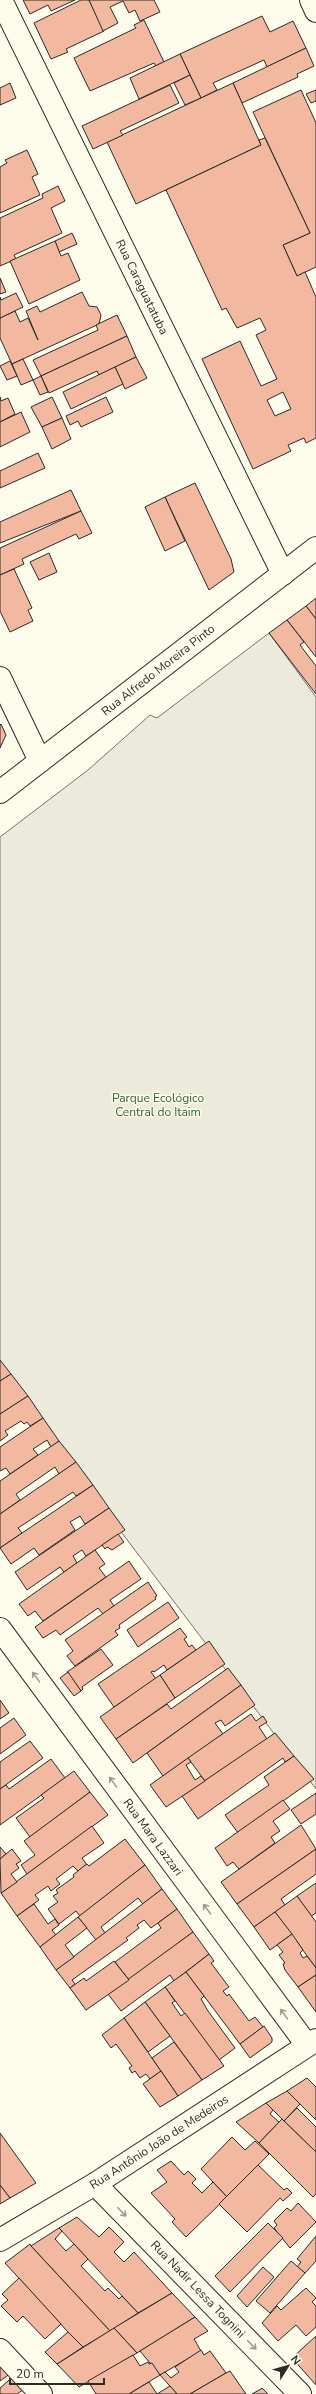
<svg xmlns="http://www.w3.org/2000/svg" width="316" height="2394" viewBox="0 0 316 2394" font-family="'Nunito Sans',sans-serif">
<style>
.green{fill:#ecebdb;stroke:#74746e}
.building{fill:#f2b8a0;stroke:#2b2b2b;fill-rule:evenodd}
.lines{fill:none;stroke-linecap:round;stroke-linejoin:round}
.street-casing{stroke:#2b2b2b;stroke-width:24}
.secondary-casing{stroke:#2b2b2b;stroke-width:24}
.street{stroke:#fdfbea;stroke-width:22}
.secondary{stroke:#fdfbea;stroke-width:22}
.oneway{stroke:#9e9d94}
.labels{text-anchor:middle;dominant-baseline:central;stroke-width:3;stroke-linejoin:round;paint-order:stroke}
.street-label{font-size:12px;fill:#2b2b2b;stroke:#fdfbea}
.park-label{font-size:12px;fill:#34623c;stroke:#fdfbea}
</style>
<rect width="100%" height="100%" fill="#fdfbea"/>
<!-- green -->
<polygon class="green" points="269,633 316,697 316,1789 0,1372 0,837 88,770 150,715 157,718"/>
<!-- building -->
<g class="building">
<polygon points="23,0 75,0 51,11 48,5 30,14"/>
<polygon points="81,0 89,0 104,31 66,49 68,52 51,59 34,23"/>
<polygon points="89,0 154,0 160,12 140,21 135,10 129,13 123,1 110,7 118,23 103,31"/>
<polygon points="262,16 270,32 293,21 306,48 267,67 264,60 213,83 217,90 201,98 180,54"/>
<polygon points="144,20 164,62 156,66 154,63 90,91 74,58 136,28 134,25"/>
<polygon points="306,48 314,66 297,74 298,77 242,103 233,83"/>
<polygon points="180,54 190,75 139,99 130,78"/>
<polygon points="190,75 201,98 185,105 174,83"/>
<polygon points="10,83 16,98 0,105 0,88"/>
<polygon points="233,83 261,145 136,204 107,142"/>
<polygon points="170,85 179,103 120,131 123,135 93,149 82,126"/>
<polygon points="301,90 316,123 316,267 297,276 283,245 310,233 253,112"/>
<polygon points="316,90 316,101 311,103 306,94"/>
<path d="M265 138 310 233 283 245 297 276 305 272 316 297V438L306 443 304 438 288 445 291 451 253 469 202 359 240 341 261 386 277 379 256 335 266 330 260 318 237 328 226 308 222 310 166 190 261 145 259 140ZM283 392 291 409 275 416 267 400Z"/>
<polygon points="27,150 38,174 32,177 40,195 0,213 0,167 7,163 5,160"/>
<polygon points="58,186 65,201 51,208 62,233 14,255 16,259 0,266 0,218 43,198 42,194"/>
<polygon points="72,233 77,244 59,252 55,241"/>
<polygon points="55,241 61,256 68,253 80,280 29,304 10,261"/>
<polygon points="0,278 6,292 0,294"/>
<polygon points="82,292 89,306 97,307 101,315 99,324 12,364 0,338 0,318 15,311 20,322 28,318 38,340 26,311 37,306 40,312"/>
<polygon points="16,293 23,307 0,318 0,297 1,300"/>
<polygon points="117,315 127,336 41,376 33,360 98,330 96,325"/>
<polygon points="127,336 136,357 99,375 97,371 49,393 41,376"/>
<polygon points="136,357 147,378 125,389 115,367"/>
<polygon points="23,359 33,380 21,385 12,364"/>
<polygon points="10,361 17,376 7,380 0,366"/>
<polygon points="115,367 123,384 71,409 63,392"/>
<polygon points="41,376 48,392 40,395 33,380"/>
<polygon points="0,397 1,401 8,398 15,414 0,422"/>
<polygon points="52,397 62,418 42,427 31,407"/>
<polygon points="106,397 113,412 81,427 78,421 70,425 66,416"/>
<polygon points="21,412 30,432 0,447 0,422"/>
<polygon points="62,418 71,439 52,449 42,427"/>
<polygon points="38,453 45,468 0,488 0,471"/>
<polygon points="195,483 231,559 234,572 209,590 165,497"/>
<polygon points="71,490 81,511 0,543 0,522"/>
<polygon points="165,497 185,541 165,551 145,507"/>
<polygon points="81,511 92,533 79,539 76,534 22,559 24,564 0,575 0,548"/>
<polygon points="49,553 57,572 39,580 30,562"/>
<polygon points="14,569 32,608 28,610 33,621 10,632 0,611 0,575"/>
<polygon points="316,598 316,619 306,606"/>
<polygon points="306,606 316,619 316,657 287,620"/>
<polygon points="287,620 304,642 300,645 316,666 316,694 269,633"/>
<polygon points="1,724 6,735 0,748 0,725"/>
<polygon points="0,1360 11,1374 0,1381"/>
<polygon points="11,1374 28,1396 0,1414 0,1381"/>
<polygon points="28,1396 43,1418 30,1426 27,1422 24,1424 21,1421 5,1431 8,1435 0,1441 0,1414"/>
<polygon points="43,1418 59,1441 51,1447 47,1440 33,1449 38,1455 10,1474 6,1468 0,1471 0,1447"/>
<polygon points="59,1441 76,1462 59,1474 55,1467 16,1494 20,1500 0,1514 0,1481"/>
<polygon points="76,1462 93,1485 76,1496 73,1492 18,1528 22,1533 0,1548 0,1514"/>
<polygon points="93,1485 109,1508 85,1524 80,1516 70,1522 75,1530 39,1555 34,1548 11,1564 0,1548"/>
<polygon points="109,1508 125,1530 86,1556 82,1550 73,1556 77,1563 64,1572 60,1567 27,1590 15,1572"/>
<polygon points="118,1534 124,1542 112,1550 107,1547 105,1549 102,1545"/>
<polygon points="95,1550 105,1564 99,1568 106,1577 43,1621 35,1611 28,1616 19,1604"/>
<polygon points="129,1561 141,1579 110,1600 114,1606 103,1614 98,1608 60,1635 56,1630 43,1638 35,1627"/>
<polygon points="148,1582 157,1596 155,1597 156,1599 119,1625 120,1628 115,1631 118,1635 75,1666 67,1656 73,1651 65,1640"/>
<polygon points="168,1602 179,1618 138,1647 127,1630"/>
<polygon points="180,1628 187,1637 184,1639 189,1647 192,1645 196,1650 167,1670 164,1665 154,1672 153,1671 151,1672 156,1679 114,1707 98,1684"/>
<polygon points="209,1641 225,1664 175,1698 160,1675"/>
<polygon points="101,1649 113,1665 82,1687 83,1689 81,1691 67,1672"/>
<polygon points="228,1668 241,1685 133,1763 116,1739 167,1704 171,1709"/>
<polygon points="68,1672 81,1691 74,1696 60,1678"/>
<polygon points="160,1675 175,1698 116,1739 100,1717"/>
<polygon points="241,1685 255,1705 225,1726 221,1720 215,1723 223,1734 163,1776 147,1753"/>
<polygon points="0,1700 9,1713 0,1719"/>
<polygon points="251,1714 256,1721 263,1716 267,1722 259,1727 267,1739 205,1781 188,1758"/>
<polygon points="14,1718 26,1735 0,1754 0,1728"/>
<polygon points="275,1733 294,1756 285,1762 283,1758 198,1819 182,1796"/>
<polygon points="30,1741 43,1758 0,1789 0,1762"/>
<polygon points="294,1756 314,1779 238,1833 225,1815 269,1785 264,1777"/>
<polygon points="188,1758 191,1762 186,1765 195,1780 201,1776 205,1781 166,1807 150,1785"/>
<polygon points="51,1759 65,1778 0,1825 0,1789 6,1785 9,1789"/>
<polygon points="74,1771 90,1792 30,1837 16,1818 44,1798 41,1795"/>
<polygon points="90,1792 108,1815 27,1874 21,1865 35,1855 24,1841"/>
<polygon points="316,1793 316,1814 301,1824 291,1810"/>
<polygon points="283,1800 290,1809 273,1821 280,1831 271,1837 275,1843 239,1869 233,1862 227,1866 215,1848"/>
<polygon points="301,1825 316,1849 237,1904 221,1882"/>
<polygon points="92,1826 104,1843 82,1858 87,1865 78,1871 73,1866 56,1879 60,1884 51,1891 48,1886 35,1895 39,1900 17,1916 1,1893"/>
<polygon points="125,1839 145,1865 80,1916 76,1911 59,1924 48,1909 58,1902 53,1896 58,1893 56,1890 74,1877 73,1875 84,1866 87,1864 89,1866"/>
<polygon points="0,1847 6,1854 0,1859"/>
<polygon points="12,1849 21,1861 16,1864 19,1868 11,1874 17,1882 1,1893 0,1859"/>
<polygon points="316,1849 316,1874 281,1899 285,1905 254,1927 237,1904"/>
<polygon points="145,1865 162,1889 143,1904 138,1898 101,1927 105,1933 96,1940 78,1917"/>
<polygon points="316,1883 316,1913 311,1916 297,1896"/>
<polygon points="162,1889 177,1909 151,1928 144,1920 137,1925 139,1928 126,1938 128,1940 72,1980 75,1984 70,1988 56,1970"/>
<polygon points="297,1896 316,1922 316,1968 275,1912"/>
<polygon points="34,1904 48,1924 55,1919 59,1925 52,1930 56,1935 40,1947 17,1916"/>
<polygon points="177,1909 193,1932 129,1980 115,1962 161,1928 158,1923"/>
<polygon points="275,1912 292,1934 270,1950 254,1927"/>
<polygon points="78,1917 87,1928 65,1945 74,1957 56,1970 40,1947"/>
<polygon points="193,1932 209,1954 174,1981 170,1975 121,2011 108,1994"/>
<polygon points="292,1934 303,1950 300,1953 303,1958 307,1956 316,1968 316,1975 298,1987 285,1970 283,1964 285,1963 279,1955 283,1952 277,1945"/>
<polygon points="209,1954 214,1961 211,1963 229,1987 223,1991 227,1996 229,1994 249,2021 255,2017 263,2027 240,2044 186,1972"/>
<polygon points="114,1961 129,1980 86,2010 70,1988 84,1978 86,1981"/>
<polygon points="186,1972 204,1996 201,1999 208,2011 235,2048 219,2060 165,1987"/>
<polygon points="316,1975 316,2012 298,1987"/>
<polygon points="165,1987 175,2001 172,2003 181,2016 185,2013 224,2066 202,2080 145,2002"/>
<polygon points="145,2002 170,2036 148,2052 124,2018"/>
<polygon points="124,2018 161,2071 150,2079 146,2074 140,2078 135,2071 132,2073 129,2068 132,2066 116,2044 111,2048 102,2035"/>
<polygon points="264,2026 272,2038 272,2042 250,2058 240,2044"/>
<polygon points="174,2042 202,2080 178,2096 152,2058"/>
<polygon points="161,2071 178,2096 160,2107 143,2084"/>
<polygon points="307,2078 316,2087 316,2120 287,2091"/>
<polygon points="287,2091 300,2104 284,2121 266,2103"/>
<polygon points="266,2103 273,2110 270,2114 279,2122 259,2143 236,2122"/>
<polygon points="297,2108 316,2127 316,2152 284,2121"/>
<polygon points="282,2119 316,2152 316,2194 313,2197 259,2143"/>
<polygon points="0,2133 36,2183 10,2198 0,2185"/>
<polygon points="232,2137 245,2150 255,2141 269,2154 227,2197 201,2169"/>
<polygon points="171,2161 184,2175 188,2171 196,2179 192,2183 202,2193 213,2182 227,2197 186,2237 172,2222 175,2219 151,2193 167,2182 157,2170"/>
<polygon points="258,2165 284,2190 287,2188 292,2193 283,2201 280,2198 247,2232 219,2204"/>
<polygon points="0,2185 10,2198 0,2204"/>
<polygon points="298,2203 316,2222 290,2248 274,2228 277,2225 274,2221 287,2208 291,2211"/>
<polygon points="77,2217 99,2237 109,2227 124,2242 114,2252 124,2262 134,2252 172,2293 138,2313 59,2228"/>
<polygon points="268,2223 283,2238 230,2292 215,2276"/>
<polygon points="59,2228 62,2231 55,2239 66,2251 74,2244 88,2259 81,2266 105,2291 108,2288 119,2299 122,2296 138,2313 110,2331 31,2246"/>
<polygon points="316,2236 316,2261 305,2273 297,2267 301,2262 297,2259"/>
<polygon points="30,2244 31,2246 110,2331 83,2347 68,2332 5,2263"/>
<polygon points="291,2261 305,2273 270,2313 256,2301"/>
<polygon points="263,2267 274,2277 247,2307 237,2296"/>
<polygon points="19,2278 61,2324 45,2339 23,2316 17,2322 1,2306 8,2300 2,2294"/>
<polygon points="306,2288 316,2298 312,2302 316,2306 316,2327 306,2336 296,2325 278,2341 262,2323 277,2306 281,2310"/>
<polygon points="172,2293 195,2317 137,2353 114,2328"/>
<polygon points="195,2317 208,2331 194,2339 201,2351 160,2375 140,2351"/>
<polygon points="114,2328 137,2353 79,2387 57,2364"/>
<polygon points="68,2332 83,2347 57,2364 45,2352"/>
<polygon points="316,2336 316,2385 292,2358"/>
<polygon points="201,2350 204,2355 210,2351 226,2373 190,2394 177,2394 160,2375 165,2372 171,2378 179,2372 175,2367"/>
<polygon points="133,2355 140,2366 148,2362 149,2364 152,2363 160,2375 129,2394 96,2394 88,2381"/>
<polygon points="0,2361 11,2373 0,2381"/>
<polygon points="230,2371 246,2394 190,2394 226,2373"/>
<polygon points="16,2374 27,2387 17,2394 0,2394 0,2388"/>
<polygon points="149,2382 157,2394 170,2386 177,2394 129,2394"/>
<polygon points="262,2388 268,2394 252,2394 261,2389"/>
</g>
<g class="lines">
<!-- street casing -->
<g class="street-casing">
<g id="street">
<polyline points="1,0 283,574"/>
<polyline points="311,0 316,11"/>
<polyline points="0,678 40,761"/>
<polyline points="0,792 316,548"/>
<polyline points="0,1629 307,2045"/>
<polyline points="95,2184 300,2394"/>
<polyline points="0,2350 41,2394"/>
</g>
</g>
<!-- secondary casing -->
<g class="secondary-casing">
<polyline id="secondary" points="0,2240 95,2184 316,2040"/>
</g>
<!-- street -->
<use href="#street" class="street"/>
<!-- secondary -->
<use href="#secondary" class="secondary"/>
</g>
<!-- one-way arrows -->
<defs><path id="oneway-shaft" d="M-6 0H5M1.5-3L5.5 0L1.5 3" fill="none" stroke-width="1.6" stroke-linecap="round" stroke-linejoin="round"/></defs>
<g class="oneway">
<use href="#oneway-shaft" transform="translate(36 1677) rotate(-126)"/>
<use href="#oneway-shaft" transform="translate(113 1782) rotate(-126)"/>
<use href="#oneway-shaft" transform="translate(207 1909) rotate(-126)"/>
<use href="#oneway-shaft" transform="translate(284 2014) rotate(-126)"/>
<use href="#oneway-shaft" transform="translate(122 2212) rotate(46)"/>
<use href="#oneway-shaft" transform="translate(252 2345) rotate(46)"/>
</g>
<g class="labels">
<!-- street labels -->
<g class="street-label">
<text transform="translate(142 287) rotate(64)">Rua Caraguatatuba</text>
<text transform="translate(158 670) rotate(-38)">Rua Alfredo Moreira Pinto</text>
<text transform="translate(153 1837) rotate(54)">Rua Mara Lazzari</text>
<text transform="translate(159 2142) rotate(-33)">Rua Antônio João de Medeiros</text>
<text transform="translate(198 2289) rotate(46)">Rua Nadir Lessa Tognini</text>
</g>
<!-- park labels -->
<g class="park-label">
<text x="158" y="1098">Parque Ecológico<tspan x="158" dy="14">Central do Itaim</tspan></text>
</g>
</g>
<!-- north arrow -->
<g transform="translate(288 2366) rotate(53)" stroke="#fdfbea" stroke-width="3" paint-order="stroke">
<path d="M0-3L7 15L0 10L-7 15Z" fill="#2b2b2b"/>
<text y="-6" font-size="11" font-weight="bold" text-anchor="middle" fill="#2b2b2b">N</text>
</g>
<!-- scale -->
<path d="M10 2378v6h94v-6" fill="none" stroke="#2b2b2b" stroke-width="2"/>
<text x="16" y="2378" font-size="12" fill="#2b2b2b" stroke="#fdfbea" stroke-width="3" paint-order="stroke">20 m</text>
</svg>
